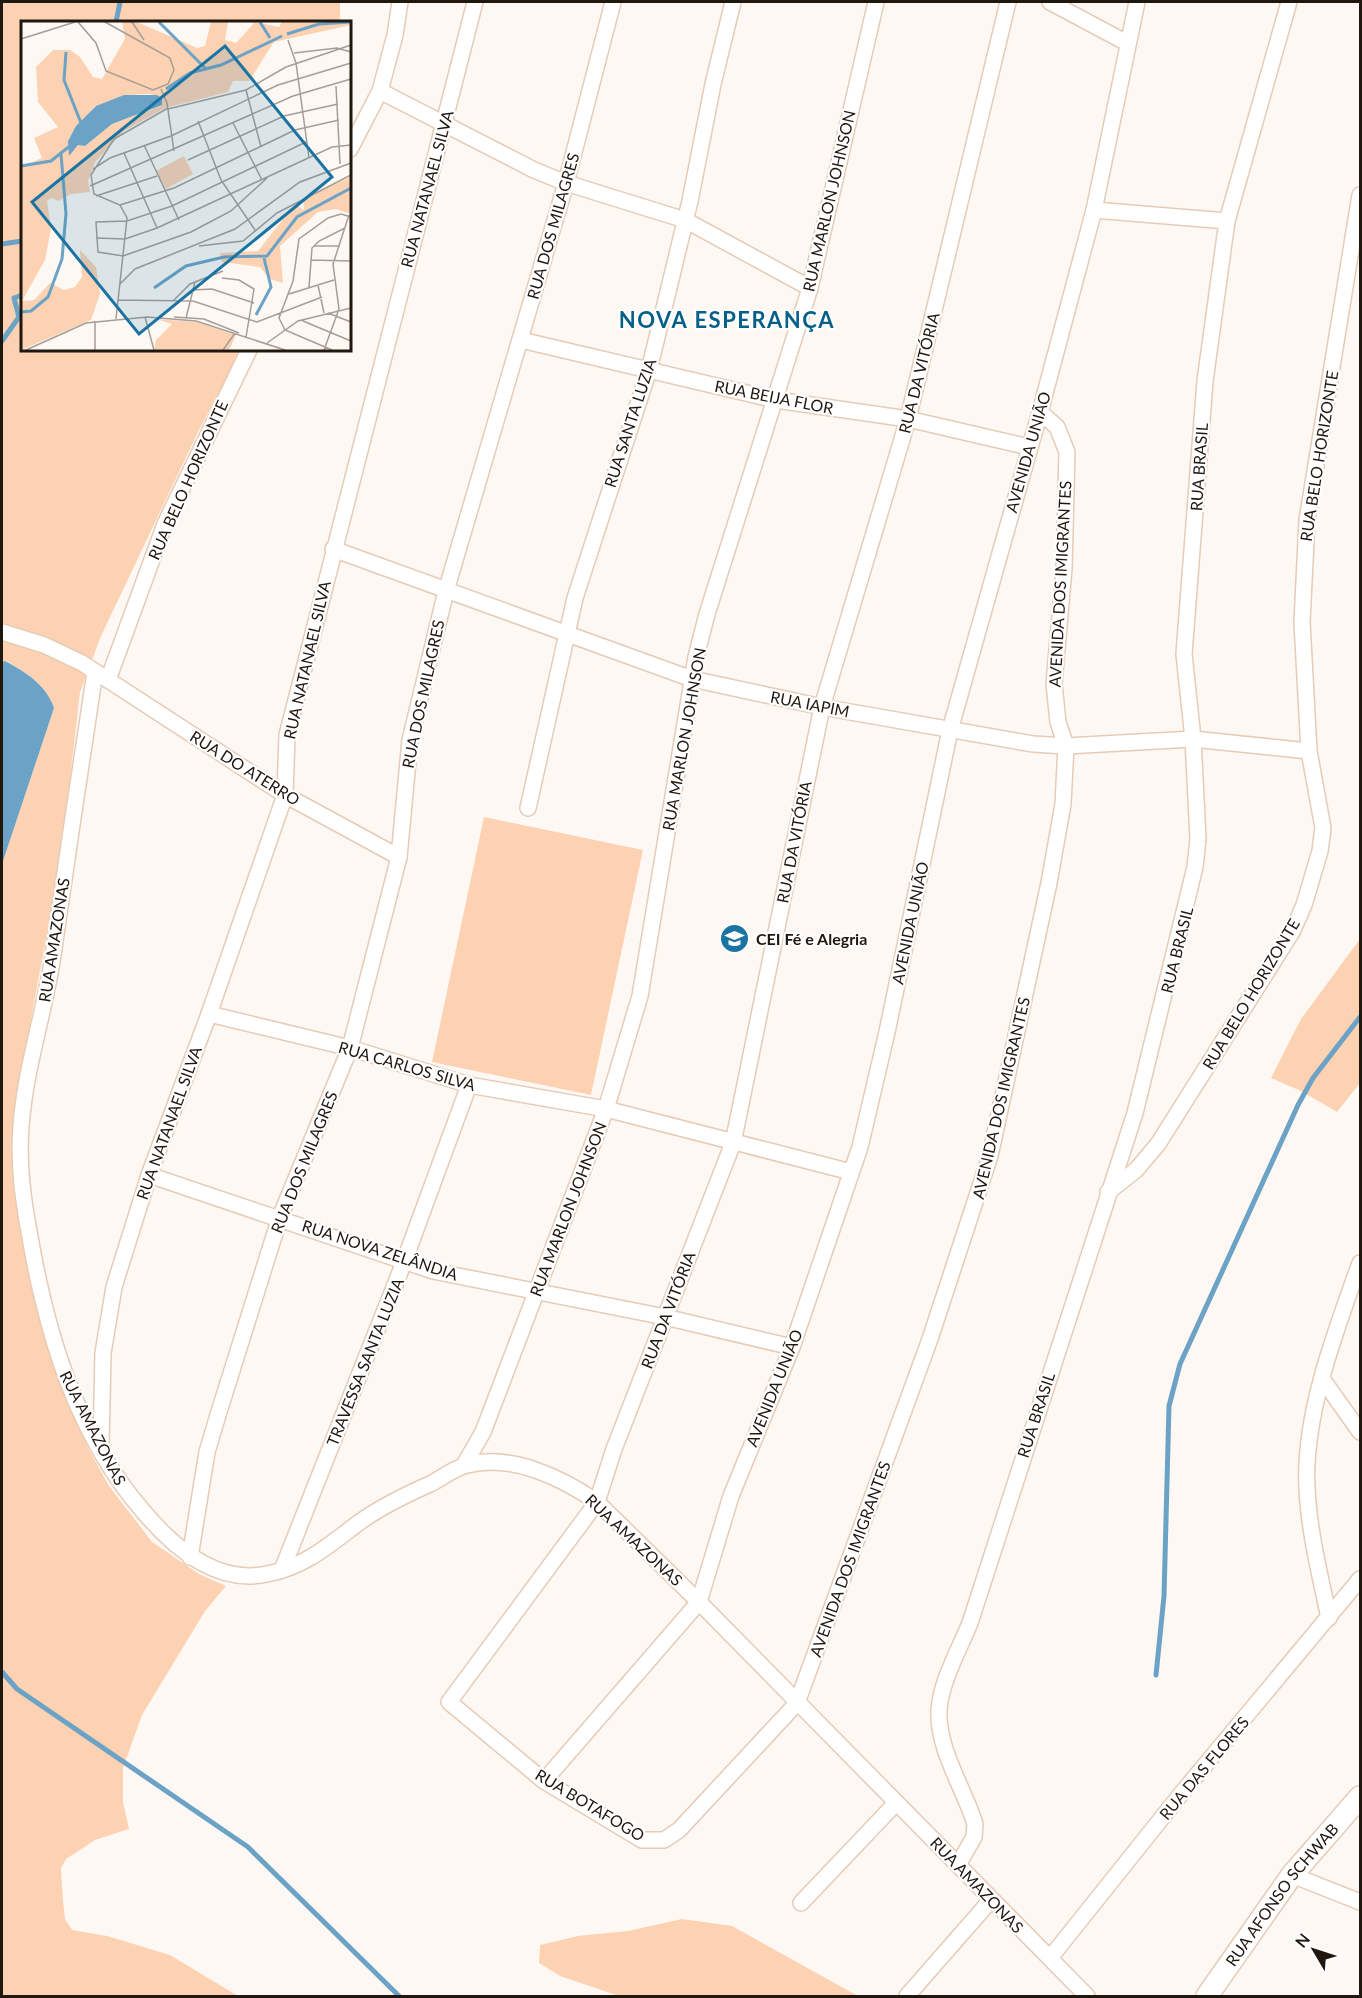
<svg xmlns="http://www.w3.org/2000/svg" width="1362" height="1998" viewBox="0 0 1362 1998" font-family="Lato,sans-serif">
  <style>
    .green { fill: #fcd2b2 }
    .water { fill: #6ba2c5 }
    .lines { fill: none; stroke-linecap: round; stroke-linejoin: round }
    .stream { stroke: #6ba2c5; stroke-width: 5 }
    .street-casing { stroke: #e6cbb6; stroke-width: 18 }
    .secondary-casing { stroke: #e6cbb6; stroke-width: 24 }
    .street { stroke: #fff; stroke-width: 15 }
    .secondary { stroke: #fff; stroke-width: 21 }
    .labels { text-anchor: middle; stroke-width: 4.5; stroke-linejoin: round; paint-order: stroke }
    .street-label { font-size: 16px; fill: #20170f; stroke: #fff }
    .poi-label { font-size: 16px; font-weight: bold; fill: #20170f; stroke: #fff; text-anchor: start }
    .district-label { font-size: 22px; font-weight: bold; letter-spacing: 1.5px; fill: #055f89; stroke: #fff }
    .inset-river { fill: none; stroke: #6ba2c5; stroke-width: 3 }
    .inset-road { fill: none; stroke: #a59e98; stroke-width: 1.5 }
    .view { fill: #1a73a2; fill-opacity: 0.15; stroke: #1a73a2; stroke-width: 3 }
    .inset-edge { fill: none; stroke: #20170f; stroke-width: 3 }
  </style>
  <rect width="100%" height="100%" fill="#fdf8f3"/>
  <g class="green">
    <path d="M 2,2 L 340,2 L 340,22 L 22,22 L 22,350 L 242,350 L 199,430 L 101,636 L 80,692 L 67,805 L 48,928 L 22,1067 L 17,1154 L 70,1401 L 89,1450 L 109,1486 L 152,1542 L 199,1574 L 226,1586 L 205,1611 L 142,1715 L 123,1768 L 123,1802 L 129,1829 L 95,1840 L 66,1859 L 61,1868 L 63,1901 L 65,1919 L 72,1930 L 107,1936 L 170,1955 L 238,1996 L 2,1996 L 2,864 L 54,708 C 46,685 26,672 6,661 L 2,662 Z"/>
    <polygon points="484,817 643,850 591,1095 432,1062"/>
    <polygon points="1360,939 1360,1083 1337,1112 1301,1091 1271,1078 1301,1019"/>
    <polygon points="682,1919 732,1926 858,1996 619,1996 560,1976 539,1963 540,1945 578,1936 628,1931"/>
  </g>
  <path class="water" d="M 5,661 C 26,672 46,685 54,708 L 2,864 L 2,662 Z"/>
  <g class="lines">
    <g class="stream">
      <polyline points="116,22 120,2"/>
      <polyline points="2,244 22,241"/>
      <polyline points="2,341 19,317 14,298 22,295"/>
      <polyline points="2,1672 17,1689 248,1847 399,1996"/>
      <polyline points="1156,1675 1164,1596 1169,1406 1180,1364 1298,1105 1313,1078 1360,1017"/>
    </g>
    <defs>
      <g id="street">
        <polyline points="1008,2 908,419 822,707 733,1143 614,1449 597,1502 449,1702 544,1781 642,1840 664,1840 679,1830 797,1703 930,1339 990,1156 1049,883 1063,804 1066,746 1058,722 1054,684 1064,568 1067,452 1057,427 1040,412"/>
        <polyline points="1050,2 1127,43"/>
        <polyline points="380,91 534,170 566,183 685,220 810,288"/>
        <polyline points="350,149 380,91 395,35 400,2"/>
        <polyline points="1094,210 1227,221"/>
        <polyline points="521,340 776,400 908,419 1029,447"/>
        <polyline points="333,549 692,679 822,707 1033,744 1066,746 1193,739 1309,751"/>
        <polyline points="2,632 44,645 82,663 285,795 399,857"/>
        <path d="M 95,672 C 80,769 66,865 52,962 C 43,1017 25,1071 21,1126 C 18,1164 23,1200 30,1237 C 47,1335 77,1435 143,1511 C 173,1547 216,1585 267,1574 C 304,1567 328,1546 357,1524 C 380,1507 405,1495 430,1484 C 442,1478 454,1468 467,1465 C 511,1453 562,1478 597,1502 L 699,1602 L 1087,1996"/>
        <polyline points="108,680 165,524 249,350"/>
        <polyline points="528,808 575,598 649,370 690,201 713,84 733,2"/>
        <polyline points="209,1014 350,1048 469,1085 606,1109 851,1172"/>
        <polyline points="149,1175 433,1271 665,1317 792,1347"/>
        <polyline points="1108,1192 1136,1170 1158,1144 1292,932 1304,905 1320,851 1323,828 1309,751 1302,622 1307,520 1360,195"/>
        <polyline points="1323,1380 1360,1432"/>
        <polyline points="101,1447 103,1353 114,1287 149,1175 209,1014 285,795 287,735 475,2"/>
        <polyline points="464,1465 483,1432 606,1109 640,996 696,657 707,614 810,288 876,2"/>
        <polyline points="190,1557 207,1452 218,1415 280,1217 350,1048 399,857 410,740 446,591 566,183 613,2"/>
        <polyline points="282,1570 404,1262 469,1085"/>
        <path d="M 1329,1618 C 1320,1575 1309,1532 1307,1488 C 1303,1415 1336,1330 1360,1263"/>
        <polyline points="544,1781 699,1602 731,1496 792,1347 860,1147 887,1032 950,730 1040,412 1094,210 1137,2"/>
        <path d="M 958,1865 L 974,1837 L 975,1824 C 964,1788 937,1749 939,1710 C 941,1681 959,1650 970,1623 L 1135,1113 L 1195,867 L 1198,839 L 1193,739 L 1184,654 L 1205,381 L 1227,221 L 1289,2"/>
        <polyline points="1292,1875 1360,1902"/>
        <polyline points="801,1903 896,1803"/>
        <polyline points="1050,1958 1181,1794 1360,1579"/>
        <polyline points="907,1996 991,1900"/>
      </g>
      <g id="secondary">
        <path id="s1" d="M 1207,1996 L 1292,1875 L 1360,1797"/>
      </g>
    </defs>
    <use href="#street" class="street-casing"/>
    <use href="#secondary" class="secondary-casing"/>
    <use href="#street" class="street"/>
    <use href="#secondary" class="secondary"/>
  </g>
  <defs>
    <symbol id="school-disc" viewBox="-11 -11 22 22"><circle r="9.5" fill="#1a73a2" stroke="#fff"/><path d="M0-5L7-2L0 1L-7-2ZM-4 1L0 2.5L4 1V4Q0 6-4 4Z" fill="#fff"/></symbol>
  </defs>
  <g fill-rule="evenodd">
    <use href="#school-disc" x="718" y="922" width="33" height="33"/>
  </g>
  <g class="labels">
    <g class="street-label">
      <text transform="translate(427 189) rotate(-75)" y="6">RUA NATANAEL SILVA</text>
      <text transform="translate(829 201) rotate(-77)" y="6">RUA MARLON JOHNSON</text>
      <text transform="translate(553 226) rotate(-74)" y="6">RUA DOS MILAGRES</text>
      <text transform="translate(919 373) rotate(-76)" y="6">RUA DA VITÓRIA</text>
      <text transform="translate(774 397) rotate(11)" y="6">RUA BEIJA FLOR</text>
      <text transform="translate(630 423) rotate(-72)" y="6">RUA SANTA LUZIA</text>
      <text transform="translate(1028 452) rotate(-74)" y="6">AVENIDA UNIÃO</text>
      <text transform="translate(1319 456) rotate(-81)" y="6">RUA BELO HORIZONTE</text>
      <text transform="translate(1199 467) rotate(-86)" y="6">RUA BRASIL</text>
      <text transform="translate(188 480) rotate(-66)" y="6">RUA BELO HORIZONTE</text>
      <text transform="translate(1060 584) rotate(-87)" y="6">AVENIDA DOS IMIGRANTES</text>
      <text transform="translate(307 660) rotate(-77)" y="6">RUA NATANAEL SILVA</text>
      <text transform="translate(423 694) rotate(-78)" y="6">RUA DOS MILAGRES</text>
      <text transform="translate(810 704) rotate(11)" y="6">RUA IAPIM</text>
      <text transform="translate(684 739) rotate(-80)" y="6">RUA MARLON JOHNSON</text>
      <text transform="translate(245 768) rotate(32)" y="6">RUA DO ATERRO</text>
      <text transform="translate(794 842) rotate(-79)" y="6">RUA DA VITÓRIA</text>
      <text transform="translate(910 923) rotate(-78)" y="6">AVENIDA UNIÃO</text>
      <text transform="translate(54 940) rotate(-81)" y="6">RUA AMAZONAS</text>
      <text transform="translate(1177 950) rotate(-76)" y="6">RUA BRASIL</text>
      <text transform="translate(1251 994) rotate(-59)" y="6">RUA BELO HORIZONTE</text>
      <text transform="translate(407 1066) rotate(16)" y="6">RUA CARLOS SILVA</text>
      <text transform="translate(1001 1098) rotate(-77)" y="6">AVENIDA DOS IMIGRANTES</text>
      <text transform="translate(169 1123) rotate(-70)" y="6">RUA NATANAEL SILVA</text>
      <text transform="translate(304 1162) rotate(-68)" y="6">RUA DOS MILAGRES</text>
      <text transform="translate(568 1209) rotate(-69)" y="6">RUA MARLON JOHNSON</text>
      <text transform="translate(380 1250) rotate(18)" y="6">RUA NOVA ZELÂNDIA</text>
      <text transform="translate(668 1310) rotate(-69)" y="6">RUA DA VITÓRIA</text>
      <text transform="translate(365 1362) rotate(-68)" y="6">TRAVESSA SANTA LUZIA</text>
      <text transform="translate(774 1388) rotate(-68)" y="6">AVENIDA UNIÃO</text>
      <text transform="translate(1036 1415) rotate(-72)" y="6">RUA BRASIL</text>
      <text transform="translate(93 1428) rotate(63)" y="6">RUA AMAZONAS</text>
      <text transform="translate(634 1540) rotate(43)" y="6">RUA AMAZONAS</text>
      <text transform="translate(850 1559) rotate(-70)" y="6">AVENIDA DOS IMIGRANTES</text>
      <text transform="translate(1204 1768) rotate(-50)" y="6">RUA DAS FLORES</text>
      <text transform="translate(590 1805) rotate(31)" y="6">RUA BOTAFOGO</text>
      <text transform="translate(977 1885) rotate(46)" y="6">RUA AMAZONAS</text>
      <text dy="6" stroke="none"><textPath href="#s1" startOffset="126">RUA AFONSO SCHWAB</textPath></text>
    </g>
    <g class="poi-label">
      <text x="756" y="945">CEI Fé e Alegria</text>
    </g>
    <g class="district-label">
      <text x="727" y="328">NOVA ESPERANÇA</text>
    </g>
  </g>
  <g transform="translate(21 21)">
    <rect width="330" height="330" fill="#fdf8f3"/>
    <path d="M 101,1 L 116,1 L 176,27 L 184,25 L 190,1 L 207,1 L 204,19 L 215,22 L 234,1 L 258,6 L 261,1 L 330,1 L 330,4 L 253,21 L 228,60 L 212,60 L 207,71 L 144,87 L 103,110 L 74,141 L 67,160 L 69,171 L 50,173 L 38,180 L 30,177 L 26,180 L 30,207 L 24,239 L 1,280 L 13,279 L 29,262 L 43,269 L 54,266 L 61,256 L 59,229 L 75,246 L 79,273 L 70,299 L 0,329 L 0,146 L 21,137 L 13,117 L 37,106 L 17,81 L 15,46 L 32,29 L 49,29 L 59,36 L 72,56 L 81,58 L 104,18 ZM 128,73 L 138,75 L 140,85 L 91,103 L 64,125 L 57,124 L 48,135 L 48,117 L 73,86 L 104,74 ZM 163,135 L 172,153 L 145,168 L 135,150 ZM 330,156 L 330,193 L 315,188 L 297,191 L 259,225 L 262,262 L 249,258 L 239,246 L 201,241 L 199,232 L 237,230 L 262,198 L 277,185 L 283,189 L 283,177 ZM 135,298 L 175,301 L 215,314 L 208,329 L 133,329 L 135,319 L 151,303 Z" fill="#fcd2b2" fill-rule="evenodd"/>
    <path d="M 103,74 L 136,74 L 141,77 L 141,84 L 91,103 L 64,125 L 57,124 L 48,135 L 47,120 L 55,105 L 75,85 Z" fill="#6ba2c5"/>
    <path class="inset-river" d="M 138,1 L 184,47M 239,1 L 249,17M 266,13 L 298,3 L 330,1M 45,31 L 43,59 L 60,102M 145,68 L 169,52 L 200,44 L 261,15M 0,145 L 30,140 L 50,124M 133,267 L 165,245 L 203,236 L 246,235 L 276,196 L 330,167M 0,291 L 10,290 L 27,276 L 41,238 L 45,193 L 40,133M 235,294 L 250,266 L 243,237"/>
    <path class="inset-road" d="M 57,1 L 75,22 L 85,50 L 132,69 L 147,63 L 153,49 L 149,37 L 84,1M 111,1 L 123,19M 0,18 L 54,1M 267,19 L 275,42 L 288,137M 273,32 L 316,27 L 330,31M 315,65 L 319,143M 140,68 L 146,82 L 153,130M 225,69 L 240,126M 147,88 L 225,69 L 265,46 L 330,24M 177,100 L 200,159 L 234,209M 212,102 L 241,159M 123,124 L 158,199M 103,132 L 136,207M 167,139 L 263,95 L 317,83M 72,148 L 89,137 L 150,115 L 257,64 L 330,42M 246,157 L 210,190 L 170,211 L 102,235 L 77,231 L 75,201 L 106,200 L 151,185 L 285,121M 69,165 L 272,75 L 330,58M 75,175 L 136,155M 99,184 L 153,167 L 274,109 L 318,99M 75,217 L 104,218 L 136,207 L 311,126 L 330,124M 178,225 L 222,220 L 256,192 L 330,154M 293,225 L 319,225M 290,239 L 330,240M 201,257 L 218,259 L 233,268 L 225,316M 99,263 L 114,248 L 214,208 L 279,161 L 330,142M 297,264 L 303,292M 288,266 L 291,227 L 298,220 L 324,207M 172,269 L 191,268 L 233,282M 268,273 L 313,259M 97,279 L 172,280 L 236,301 L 301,276M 152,280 L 169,263 L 202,250M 307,292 L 330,301M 124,296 L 133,329M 153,296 L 183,298 L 218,312M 165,297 L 174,261M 95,298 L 106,197 L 99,184 L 73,173 L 70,154 L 93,118 L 147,87M 74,300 L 74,329M 282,300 L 330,320M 246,322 L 277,300 L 330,287M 5,329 L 65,302 L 126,296 L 175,300 L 264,329M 202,329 L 214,312M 303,329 L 318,288 L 312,243 L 328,194M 311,329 L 264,309 L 258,297 L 272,260 L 278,218 L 307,197 L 320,193 L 330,196"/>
    <path class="view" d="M 204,25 L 311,156 L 118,313 L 11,181 Z"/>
    <rect width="330" height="330" class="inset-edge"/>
  </g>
  <rect width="1362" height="1998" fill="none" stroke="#20170f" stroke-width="6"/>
  <g transform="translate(1314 1950) rotate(309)" stroke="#ffffff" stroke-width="4.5" paint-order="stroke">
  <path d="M0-4.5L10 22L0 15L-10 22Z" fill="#20170f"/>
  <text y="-9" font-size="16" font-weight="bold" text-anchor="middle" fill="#20170f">N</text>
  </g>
</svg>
